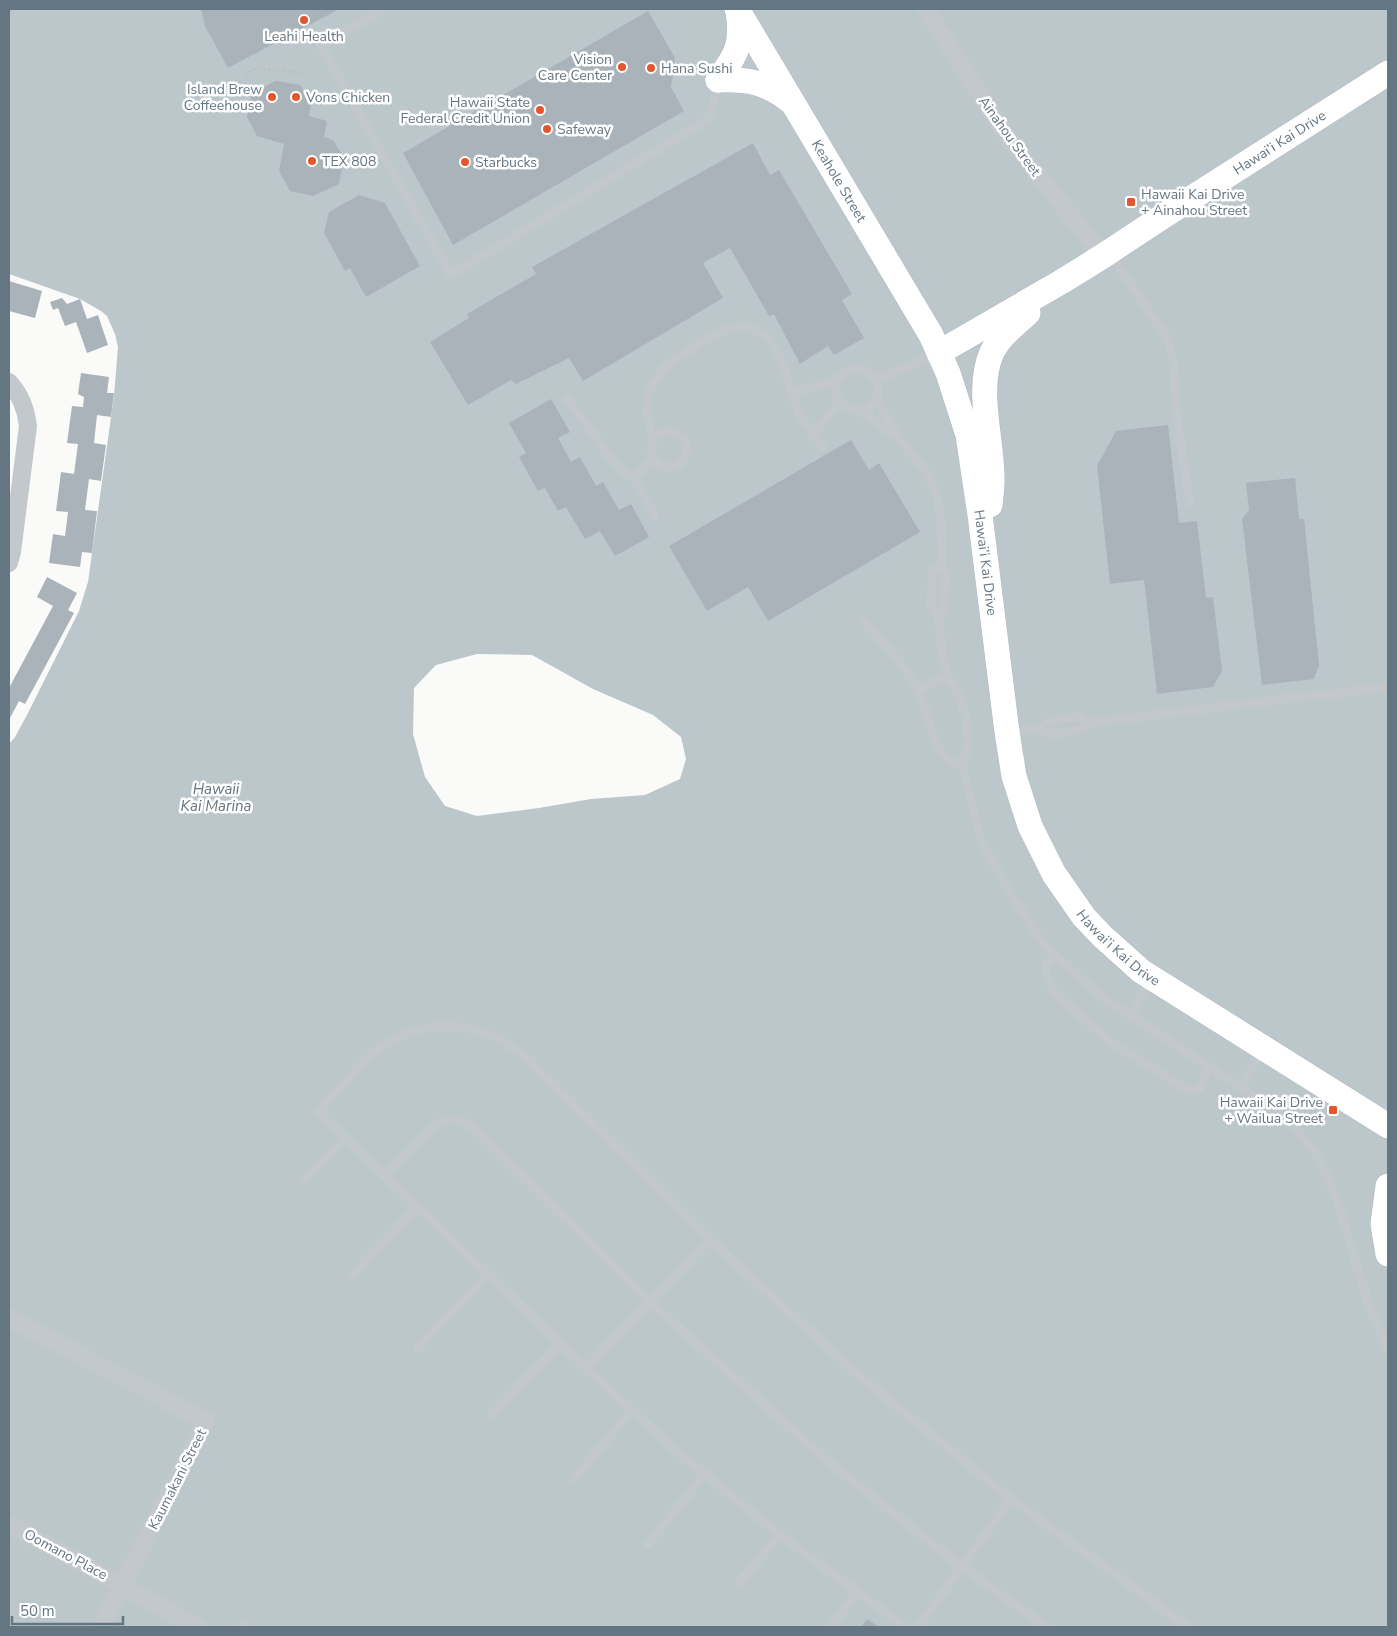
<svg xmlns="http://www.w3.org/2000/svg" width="1397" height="1636" viewBox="0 0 1397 1636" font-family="'Nunito Sans',sans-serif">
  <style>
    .water { fill: #bbc7cb; fill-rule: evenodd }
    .building { fill: #aab3b9 }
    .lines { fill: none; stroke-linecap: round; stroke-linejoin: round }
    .secondary-casing { stroke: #b3babf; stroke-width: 26 }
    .path { stroke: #bbbfc2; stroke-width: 2.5; stroke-dasharray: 2.5 2.5; stroke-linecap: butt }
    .service { stroke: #c3c8cc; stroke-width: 9 }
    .minor { stroke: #c3c8cc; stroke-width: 18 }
    .secondary { stroke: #fff; stroke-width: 25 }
    .poi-dot { fill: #e4572e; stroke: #fff; stroke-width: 2 }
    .labels { text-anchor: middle; stroke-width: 5; stroke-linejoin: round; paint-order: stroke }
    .poi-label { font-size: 14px; fill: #657683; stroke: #fff; text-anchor: start }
    .street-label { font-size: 14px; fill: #657683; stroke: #fff }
    .water-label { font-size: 15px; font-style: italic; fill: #60757c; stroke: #fff }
  </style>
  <rect width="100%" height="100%" fill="#fafaf8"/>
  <path class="water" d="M 9,9 L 1388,9 L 1388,1627 L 9,1627 L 9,744 L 15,737 L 28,713 L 79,611 L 88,582 L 114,396 L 118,347 L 115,334 L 107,316 L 101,311 L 80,299 L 9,274 ZM 477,654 L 532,655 L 593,689 L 653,715 L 681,737 L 686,759 L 680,779 L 645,795 L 591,799 L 539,808 L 477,816 L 445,806 L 425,777 L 413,734 L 414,688 L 436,665 Z"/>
  <g class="building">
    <polygon points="201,9 339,9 228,68 205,26"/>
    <polygon points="648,11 675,58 671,87 684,111 453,245 403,153"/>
    <polygon points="276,81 300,85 311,104 309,116 327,121 324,137 333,140 344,158 339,184 313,196 290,191 279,171 284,144 257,136 247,117 252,92"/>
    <polygon points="753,143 770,175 779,170 852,294 842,300 864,338 834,355 828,346 800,364 774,314 769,316 730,248 703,263 723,298 583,381 569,358 516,384 511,380 468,405 430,342 469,318 467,314 536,274 532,267"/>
    <polygon points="359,195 385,203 420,266 366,297 350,268 345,271 324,233 329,212"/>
    <polygon points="9,281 42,291 35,318 9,311"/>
    <polygon points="62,298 67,304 80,299 87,319 98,315 108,345 87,353 76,322 65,326 58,308 53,310 50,302"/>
    <polygon points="81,373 109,377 107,393 114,393 111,417 97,415 94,443 106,445 101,481 89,479 85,510 97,511 92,553 82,552 80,567 49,563 53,534 65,536 68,512 56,511 61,472 74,474 78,444 67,443 72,406 83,407 84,397 78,394"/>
    <polygon points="551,399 570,432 558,438 571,462 580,457 596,486 603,482 619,510 631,504 649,537 615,556 600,531 585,539 566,507 558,511 545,488 538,491 519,457 526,453 509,423"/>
    <polygon points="1168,425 1179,523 1197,521 1206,598 1213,597 1222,671 1213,687 1157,694 1144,580 1110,584 1097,466 1116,431"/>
    <polygon points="851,440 869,470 879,463 920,532 768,621 748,587 707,611 669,546"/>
    <polygon points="1295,478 1299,519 1304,519 1319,665 1314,679 1262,685 1242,519 1249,510 1246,483"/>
    <polygon points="47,577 77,593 68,610 74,613 25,704 19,701 9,720 9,688 53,606 37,597"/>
    <polygon points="867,1619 879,1627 861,1627"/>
  </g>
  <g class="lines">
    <defs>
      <g id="secondary">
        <path id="s1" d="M 737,9 L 931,335 L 948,373 L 968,435 L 980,515 L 1007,732 L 1014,776 L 1030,826 L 1054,874 L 1084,917 L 1102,936 L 1141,971 L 1388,1126"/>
        <path d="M 718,80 C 748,79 766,82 790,101"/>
        <path d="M 718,80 C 737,54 743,44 738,11"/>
        <path id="s2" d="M 940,352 L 1061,282 L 1103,256 L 1162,217 L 1388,73"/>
        <path d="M 990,505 C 991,497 992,489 992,482 C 993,442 975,389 992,352 C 1000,336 1015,325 1028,313"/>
        <polyline points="1388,1186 1383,1224 1388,1254"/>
      </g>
    </defs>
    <use href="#secondary" class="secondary-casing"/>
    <polyline class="path" points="245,75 257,68 303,73"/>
    <g class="service">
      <polyline points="384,9 321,46 451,275 710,118 718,81"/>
      <polyline points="1109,253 1168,339 1174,365 1177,420 1190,503"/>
      <circle cx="857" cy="390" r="21"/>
      <polyline points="876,380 937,354"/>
      <polyline points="791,392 825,385 838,378"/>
      <path d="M 566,399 C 575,410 585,421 593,433 C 606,451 613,468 634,478"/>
      <polyline points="876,399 899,438 928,474 937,496 941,525 942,554 940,566 932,572 931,607 938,616 944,665 949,679 958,694 967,719 968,748 962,763 981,840 1012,896 1043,943 1080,978 1106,1000 1256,1097 1290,1122 1318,1156 1337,1200 1369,1306 1388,1350"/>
      <polyline points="860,411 897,437"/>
      <circle cx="669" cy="449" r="18"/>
      <polyline points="813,434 840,403"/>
      <polyline points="653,442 647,412 649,389 666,366 700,343 730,328 751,327 769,338 781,361 799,413 813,434 823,447"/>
      <polyline points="654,458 634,478 655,516"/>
      <polyline points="938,616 944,610 945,572 940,566"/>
      <path d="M 864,621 C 882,643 910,669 920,695 C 929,715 933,752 953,763 L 962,763"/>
      <polyline points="918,691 947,675"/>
      <polyline points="1042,729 1049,721 1080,717 1088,723"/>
      <polyline points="1009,732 1042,729 1051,734 1082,729 1088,723 1293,698 1383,688"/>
      <polyline points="1056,956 1047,963 1046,969 1046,975 1055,994 1111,1042 1186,1089 1193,1090 1199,1089 1210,1067"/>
      <polyline points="1130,1016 1152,978"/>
      <polyline points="1241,1088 1263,1048"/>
      <path d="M 384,1175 L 438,1123 C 452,1118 461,1119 473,1127 L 650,1302 L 830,1463 L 962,1567 L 1047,1627"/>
      <polyline points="305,1179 346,1138"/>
      <polyline points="352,1275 418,1207"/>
      <polyline points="418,1348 488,1274"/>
      <polyline points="586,1368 710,1240"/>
      <polyline points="492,1414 561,1344"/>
      <polyline points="574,1479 632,1410"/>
      <polyline points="648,1544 705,1474"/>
      <polyline points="739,1583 780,1535"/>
      <polyline points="242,1627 243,1624"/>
      <polyline points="831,1627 857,1592"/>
      <path d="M 905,1627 L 780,1535 L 681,1455 L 586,1368 L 318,1112 C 329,1099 341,1087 352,1075 C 359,1067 365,1059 373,1053 C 421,1015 482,1019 527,1058 L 710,1240 L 857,1374 L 1011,1499 L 1188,1627"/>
      <polyline points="918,1627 1011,1499"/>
    </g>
    <g class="minor">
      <polyline points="926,9 1004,132 1103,256"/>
      <path d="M 9,382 C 21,395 26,409 28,426 L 12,552 L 9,563"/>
      <polyline points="9,1318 206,1421 101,1627"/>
      <polyline points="9,1524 198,1627"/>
    </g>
    <use href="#secondary" class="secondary"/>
  </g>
  <g class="poi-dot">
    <circle cx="304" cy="20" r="5"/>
    <circle cx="622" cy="67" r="5"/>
    <circle cx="651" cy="68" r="5"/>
    <circle cx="272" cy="97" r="5"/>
    <circle cx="296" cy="97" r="5"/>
    <circle cx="540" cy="110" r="5"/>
    <circle cx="547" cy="129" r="5"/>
    <circle cx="312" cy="161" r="5"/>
    <circle cx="465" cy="162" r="5"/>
    <rect x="1126" y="197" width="10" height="10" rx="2.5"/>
    <rect x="1328" y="1105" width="10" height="10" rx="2.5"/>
  </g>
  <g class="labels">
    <g class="poi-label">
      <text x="304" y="41" text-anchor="middle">Leahi Health</text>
      <text x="612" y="64" text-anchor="end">Vision<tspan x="612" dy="16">Care Center</tspan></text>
      <text x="661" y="73">Hana Sushi</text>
      <text x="262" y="94" text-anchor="end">Island Brew<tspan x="262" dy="16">Coffeehouse</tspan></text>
      <text x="306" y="102">Vons Chicken</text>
      <text x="530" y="107" text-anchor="end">Hawaii State<tspan x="530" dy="16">Federal Credit Union</tspan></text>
      <text x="557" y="134">Safeway</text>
      <text x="322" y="166">TEX 808</text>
      <text x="475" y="167">Starbucks</text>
      <text x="1141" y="199">Hawaii Kai Drive<tspan x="1141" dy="16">+ Ainahou Street</tspan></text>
      <text x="1323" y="1107" text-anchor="end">Hawaii Kai Drive<tspan x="1323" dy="16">+ Wailua Street</tspan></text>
    </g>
    <g class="street-label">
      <text transform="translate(1010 136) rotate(54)" y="5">Ainahou Street</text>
      <text dy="5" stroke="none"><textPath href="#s2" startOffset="399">Hawai’i Kai Drive</textPath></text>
      <text dy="5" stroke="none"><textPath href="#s1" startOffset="200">Keahole Street</textPath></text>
      <text dy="5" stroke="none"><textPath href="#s1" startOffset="615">Hawai’i Kai Drive</textPath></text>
      <text dy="5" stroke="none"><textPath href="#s1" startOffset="1035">Hawai’i Kai Drive</textPath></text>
      <text transform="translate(177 1479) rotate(-63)" y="5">Kaumakani Street</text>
      <text transform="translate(66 1554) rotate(28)" y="5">Oomano Place</text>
    </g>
    <g class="water-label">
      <text x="216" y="794">Hawaii<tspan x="216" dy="17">Kai Marina</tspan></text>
    </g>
  </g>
  <rect width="1397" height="1636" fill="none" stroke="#657683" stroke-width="20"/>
  <path d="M12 1616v8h111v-8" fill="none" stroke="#657683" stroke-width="2.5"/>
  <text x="20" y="1616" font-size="15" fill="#657683" stroke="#ffffff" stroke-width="4" paint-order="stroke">50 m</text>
</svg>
